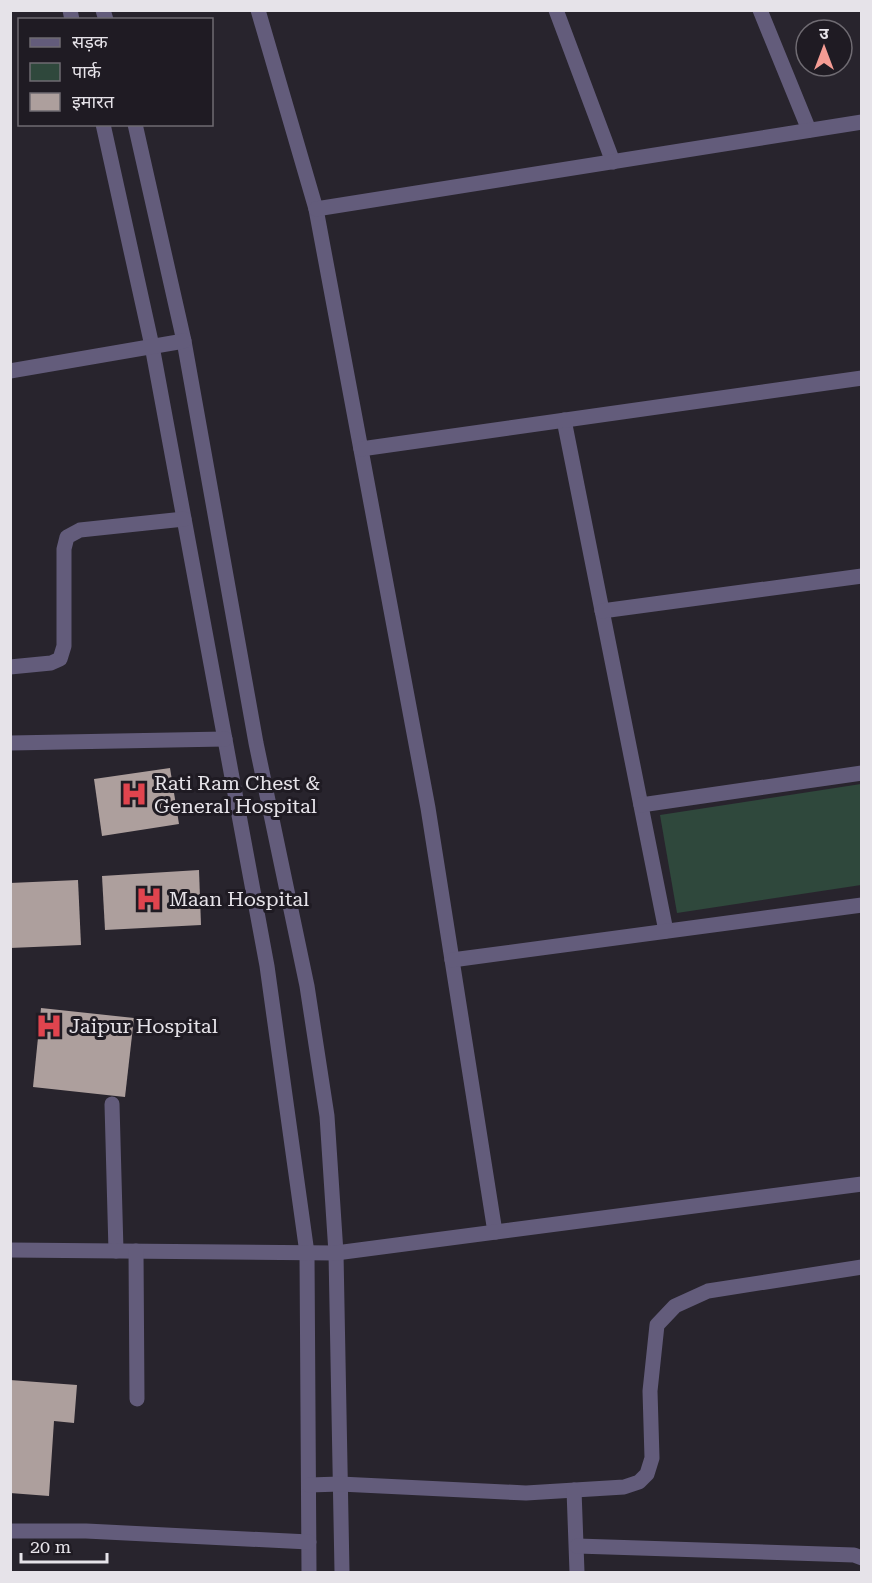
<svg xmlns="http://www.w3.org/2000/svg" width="872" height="1583" viewBox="0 0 872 1583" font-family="'Roboto Serif','Noto Sans Devanagari',serif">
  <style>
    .green { fill: #2f483c }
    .building { fill: #ad9f9d }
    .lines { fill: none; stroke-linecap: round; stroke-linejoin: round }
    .minor { stroke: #635c7b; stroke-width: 15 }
    .labels { text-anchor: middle; stroke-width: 6; stroke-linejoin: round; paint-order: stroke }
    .poi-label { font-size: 20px; fill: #e6e3e9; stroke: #1f1b23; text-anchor: start }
  </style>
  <rect width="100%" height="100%" fill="#28242d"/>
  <polygon class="green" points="861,784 861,885 677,913 660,815"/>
  <g class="building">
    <polygon points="170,768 179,824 102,836 94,779"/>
    <polygon points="199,870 201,925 105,930 102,876"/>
    <polygon points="78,880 81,945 10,948 10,883"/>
    <polygon points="41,1008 134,1018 125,1097 33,1087"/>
    <polygon points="10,1380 77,1385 74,1423 54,1421 49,1496 10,1493"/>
  </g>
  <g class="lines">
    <g class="minor">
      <polyline points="70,10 72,20"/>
      <polyline points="103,10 106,20"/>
      <polyline points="258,10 316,209 428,808 495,1232"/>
      <polyline points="556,10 613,162"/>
      <polyline points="760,10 809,130"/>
      <polyline points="103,124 152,346 267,966 307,1253 309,1572"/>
      <polyline points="135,124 184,341 256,743 307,986 327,1116 336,1253 342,1572"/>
      <polyline points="316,209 862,122"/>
      <polyline points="10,371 184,341"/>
      <polyline points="564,420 666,931"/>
      <polyline points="361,449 862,378"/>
      <polyline points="602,611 862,576"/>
      <polyline points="10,667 51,663 60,659 64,646 64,549 67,537 80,530 184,519"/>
      <polyline points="10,743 225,739"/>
      <polyline points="641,805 862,773"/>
      <polyline points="452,960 862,905"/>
      <polyline points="112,1104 116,1251"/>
      <polyline points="10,1250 336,1253 862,1184"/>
      <polyline points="136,1251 137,1399"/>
      <polyline points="309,1485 340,1484 526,1493 624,1487 639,1482 647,1474 652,1458 650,1391 657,1325 675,1306 708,1291 862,1267"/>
      <polyline points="574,1490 577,1572"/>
      <polyline points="10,1531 86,1531 309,1542"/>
      <polyline points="577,1546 854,1555 862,1558"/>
    </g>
  </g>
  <defs>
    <symbol id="hospital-bare" viewBox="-9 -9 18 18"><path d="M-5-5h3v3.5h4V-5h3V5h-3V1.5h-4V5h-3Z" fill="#e0444e" stroke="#1f1b23" stroke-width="2.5" paint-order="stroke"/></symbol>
  </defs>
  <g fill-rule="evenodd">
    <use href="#hospital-bare" x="115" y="775" width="38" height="38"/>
    <use href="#hospital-bare" x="130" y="880" width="38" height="38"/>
    <use href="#hospital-bare" x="30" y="1007" width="38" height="38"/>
  </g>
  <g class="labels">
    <g class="poi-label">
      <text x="154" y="790">Rati Ram Chest &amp;<tspan x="154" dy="23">General Hospital</tspan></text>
      <text x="169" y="906">Maan Hospital</text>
      <text x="69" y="1033">Jaipur Hospital</text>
    </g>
  </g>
  <rect width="872" height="1583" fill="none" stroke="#e6e3e9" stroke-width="24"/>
  <rect x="18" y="18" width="195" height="108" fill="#1f1b23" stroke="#6f6b72" stroke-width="1.5"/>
  <rect x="30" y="38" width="30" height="9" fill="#635c7b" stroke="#6f6b72" stroke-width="1.5"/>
  <text x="72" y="48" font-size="18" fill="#e6e3e9">सड़क</text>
  <rect x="30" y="63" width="30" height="18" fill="#2f483c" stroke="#6f6b72" stroke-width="1.5"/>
  <text x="72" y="78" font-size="18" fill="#e6e3e9">पार्क</text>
  <rect x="30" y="93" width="30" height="18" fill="#ad9f9d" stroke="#6f6b72" stroke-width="1.5"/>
  <text x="72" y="108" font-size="18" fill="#e6e3e9">इमारत</text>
  <g transform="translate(824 48)"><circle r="28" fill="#1f1b23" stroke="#6f6b72" stroke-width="1.5"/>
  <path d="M0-4.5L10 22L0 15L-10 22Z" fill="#f59c94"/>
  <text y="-9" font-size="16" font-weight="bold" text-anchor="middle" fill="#e6e3e9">उ</text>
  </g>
  <path d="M21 1553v9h86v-9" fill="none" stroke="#e6e3e9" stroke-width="3"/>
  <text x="30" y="1553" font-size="18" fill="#e6e3e9" stroke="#1f1b23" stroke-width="4.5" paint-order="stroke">20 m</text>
</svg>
